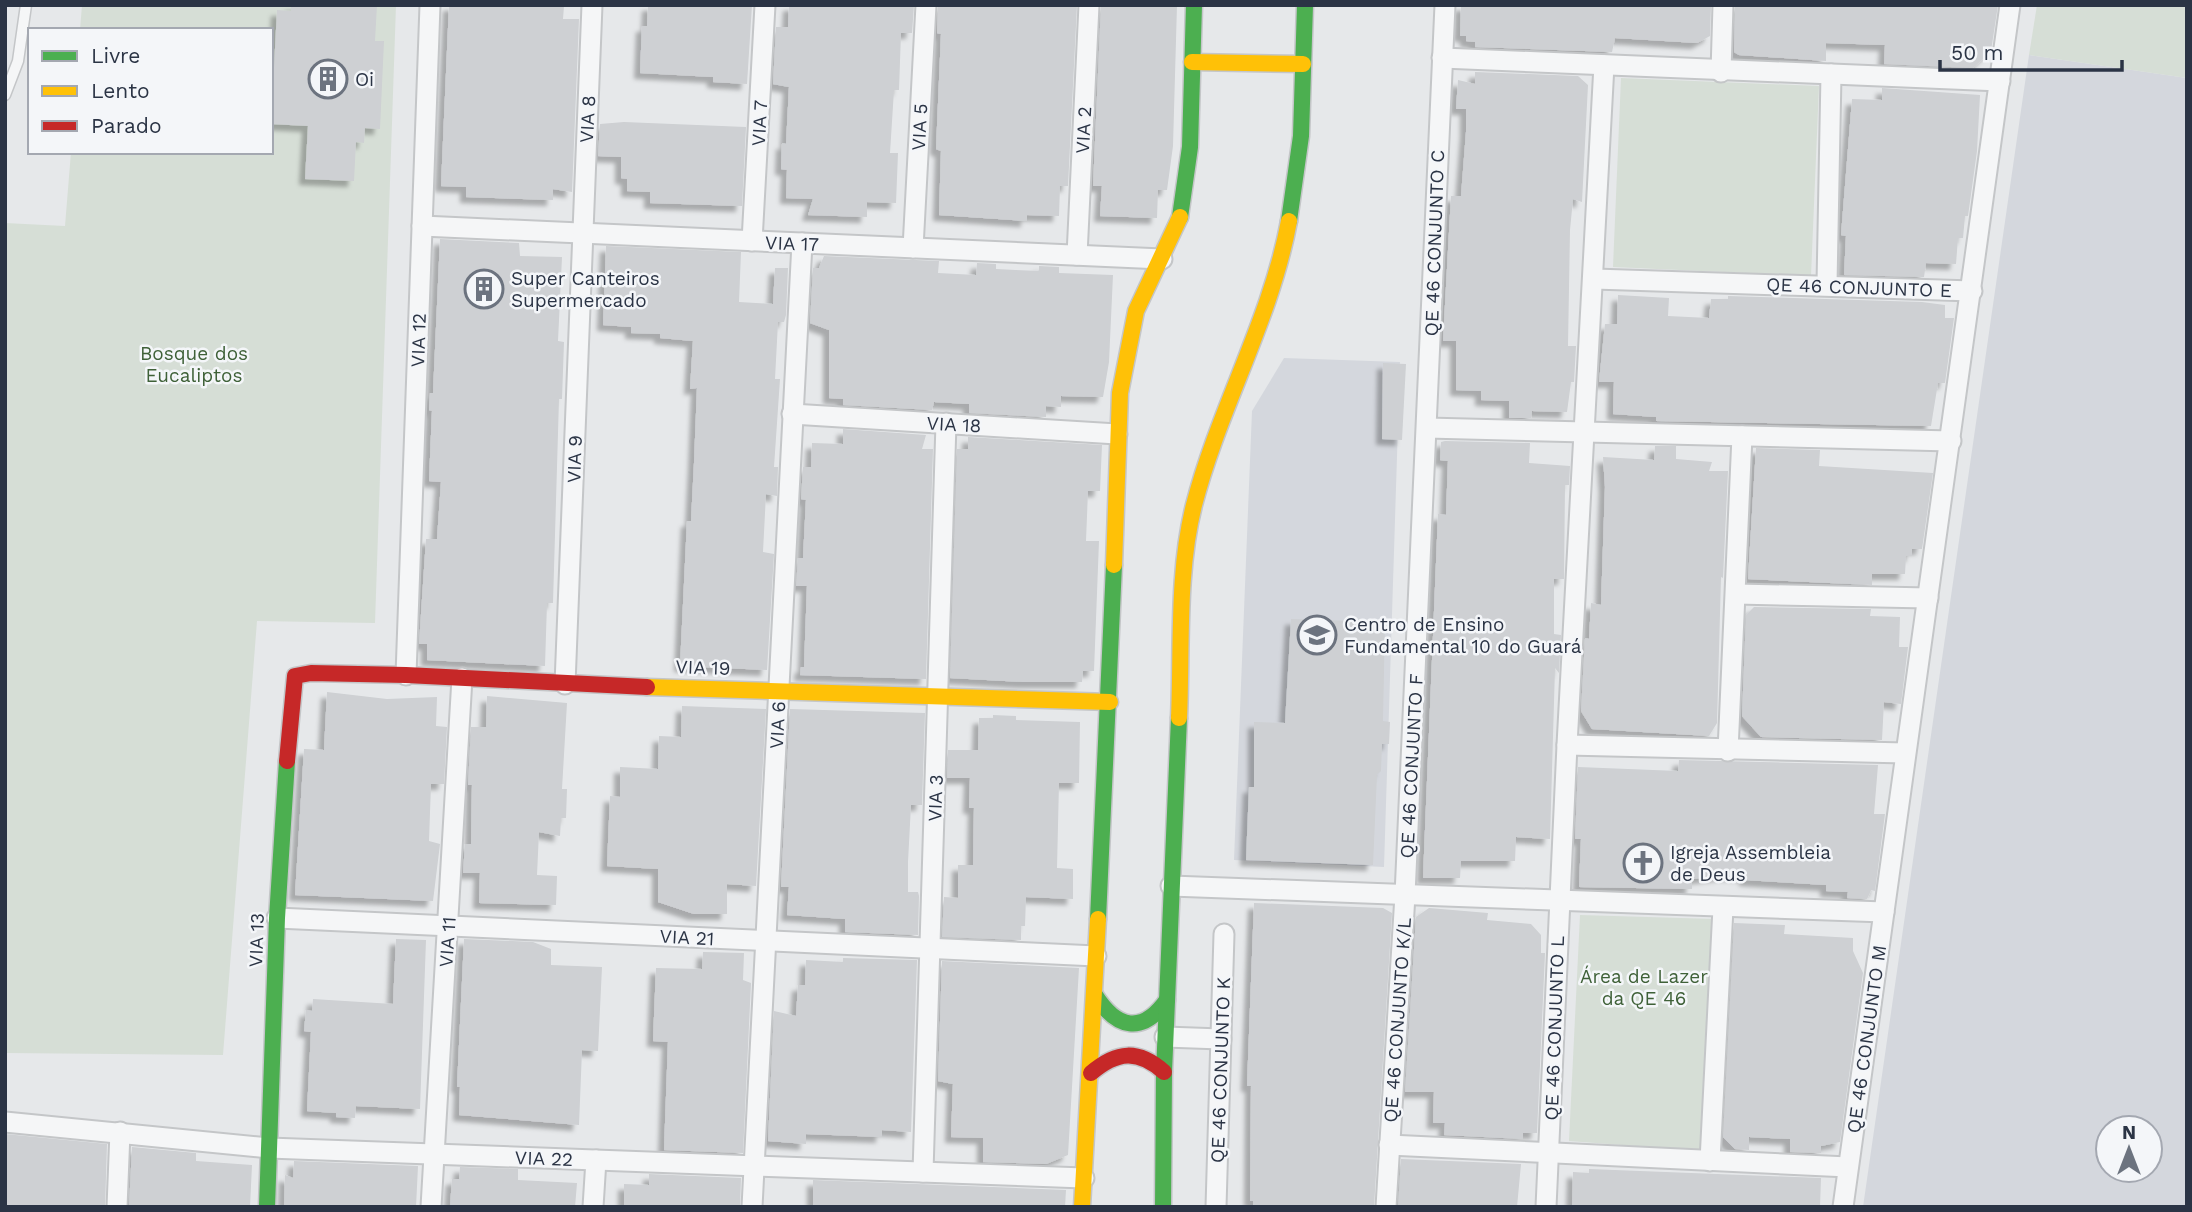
<svg xmlns="http://www.w3.org/2000/svg" width="2192" height="1212" viewBox="0 0 2192 1212" font-family="'Work Sans',sans-serif">
  <style>
    .built { fill: #d4d7dd; fill-rule: evenodd }
    .green { fill: #d6ded6 }
    .building { fill: #ced0d3; filter: url(#shadow) }
    .lines { fill: none; stroke-linecap: round; stroke-linejoin: round }
    .lane-casing { stroke: #c4c6c8; stroke-width: 13 }
    .street-casing { stroke: #c4c6c8; stroke-width: 23 }
    .fast-casing { stroke: #c4c6c8; stroke-width: 19 }
    .slow-casing { stroke: #c4c6c8; stroke-width: 19 }
    .jam-casing { stroke: #c4c6c8; stroke-width: 19 }
    .lane { stroke: #f5f6f7; stroke-width: 10 }
    .street { stroke: #f5f6f7; stroke-width: 19 }
    .fast { stroke: #4caf50; stroke-width: 16 }
    .slow { stroke: #ffc107; stroke-width: 16 }
    .jam { stroke: #c62828; stroke-width: 16 }
    .labels { text-anchor: middle; stroke-width: 5; stroke-linejoin: round; paint-order: stroke }
    .poi-label { font-size: 19px; fill: #2b3445; stroke: #f4f6f9; text-anchor: start }
    .street-label { font-size: 19px; fill: #2b3445; stroke: #f4f6f9 }
    .park-label { font-size: 19px; fill: #3f6138; stroke: #f4f6f9 }
  </style>
  <defs>
    <filter id="shadow"><feDropShadow dx="-6" dy="6" stdDeviation="2" flood-color="#0004"/></filter>
  </defs>
  <rect width="100%" height="100%" fill="#e6e8ea"/>
  <g class="built">
    <path d="M 2029,55 L 2187,78 L 2187,1207 L 1863,1207 ZM 2108,1128 L 2150,1128 L 2150,1170 L 2108,1170 Z"/>
    <polygon points="1284,358 1400,362 1384,867 1234,860 1252,411"/>
  </g>
  <g class="green">
    <polygon points="82,5 396,5 375,623 257,621 223,1055 5,1053 5,223 65,226 71,152 271,152 271,30 80,30"/>
    <polygon points="2037,5 2187,5 2187,78 2029,55"/>
    <polygon points="1621,78 1819,86 1811,276 1613,267"/>
    <polygon points="1580,915 1715,919 1702,1151 1569,1141"/>
  </g>
  <g class="building">
    <polygon points="291,5 377,5 375,41 384,41 380,129 365,128 364,143 356,142 354,181 305,179 308,126 271,124 277,10 291,11"/>
    <polygon points="449,5 560,5 564,6 563,19 579,19 572,192 553,189 553,200 466,197 466,187 441,186"/>
    <polygon points="648,5 752,5 747,84 713,82 713,77 640,73 642,26 647,26"/>
    <polygon points="789,5 914,5 912,33 901,33 899,90 894,90 890,153 898,153 896,203 867,202 867,217 808,215 813,199 786,198 787,170 781,169 782,143 786,144 789,87 773,84 776,27 788,27"/>
    <polygon points="938,5 1077,5 1068,186 1060,186 1059,216 1027,215 1027,221 939,215 941,151 936,149 941,34 937,33"/>
    <polygon points="1101,5 1177,5 1173,146 1167,190 1158,190 1157,218 1100,216 1102,186 1093,186"/>
    <polygon points="1461,5 1711,5 1710,36 1697,43 1615,38 1612,52 1475,47 1475,42 1466,41 1466,36 1460,36"/>
    <polygon points="1735,5 1998,5 1991,51 1973,68 1884,64 1885,45 1826,43 1826,61 1739,55 1734,52"/>
    <polygon points="1475,72 1578,76 1588,85 1582,202 1573,199 1570,230 1568,346 1576,346 1574,382 1571,382 1567,412 1532,411 1531,418 1509,418 1509,401 1481,400 1481,391 1456,390 1456,341 1443,341 1451,196 1461,196 1466,132 1466,109 1456,109 1458,80 1475,84"/>
    <polygon points="1882,88 1980,95 1977,151 1968,216 1965,216 1963,238 1958,238 1956,264 1926,263 1924,277 1844,275 1846,236 1841,235 1852,99 1882,100"/>
    <polygon points="624,122 746,127 742,206 650,203 650,192 627,191 627,179 621,178 621,157 598,156 600,124"/>
    <polygon points="440,239 519,243 520,256 562,257 558,341 564,342 562,399 559,399 553,603 547,603 545,666 427,660 427,644 419,644 426,539 437,539 441,482 429,481 432,411 429,410 430,393 433,393"/>
    <polygon points="606,246 741,252 739,302 773,304 775,268 788,268 786,315 784,322 778,322 775,379 780,379 774,467 778,467 777,496 766,494 763,552 774,554 767,670 680,666 687,521 691,521 694,463 697,388 690,389 693,341 660,338 660,334 631,333 631,327 603,325"/>
    <polygon points="824,256 939,261 938,273 976,275 977,263 996,264 996,269 1039,271 1039,266 1059,267 1059,273 1113,275 1109,362 1103,397 1061,396 1061,407 1046,406 1046,417 969,413 969,404 934,402 932,410 843,405 843,399 829,398 829,330 810,323 813,268 819,268"/>
    <polygon points="1618,295 1669,298 1668,316 1709,318 1711,299 1728,299 1728,296 1922,302 1945,305 1945,318 1954,318 1945,383 1938,383 1931,426 1656,421 1656,417 1613,414 1614,382 1599,382 1605,324 1617,324"/>
    <polygon points="1383,363 1406,364 1402,440 1382,439"/>
    <polygon points="843,429 926,435 922,449 933,449 926,679 800,675 801,667 804,667 807,586 796,586 798,558 803,558 806,500 801,499 803,467 811,467 812,443 843,444"/>
    <polygon points="968,437 1102,445 1100,491 1088,491 1086,541 1099,541 1094,671 1083,671 1082,682 1023,682 950,678 957,449 968,449"/>
    <polygon points="1445,441 1530,443 1529,463 1570,466 1569,485 1565,485 1564,579 1554,579 1554,634 1561,635 1559,673 1555,668 1550,839 1516,837 1515,861 1461,861 1460,878 1423,878 1438,514 1446,515 1448,461 1440,460 1441,442"/>
    <polygon points="1655,446 1676,446 1676,459 1712,462 1709,471 1728,471 1723,578 1721,577 1717,723 1709,736 1592,729 1581,711 1585,638 1589,639 1591,603 1601,605 1605,487 1603,457 1654,460"/>
    <polygon points="1756,448 1820,450 1819,466 1933,473 1922,549 1912,549 1912,556 1906,556 1905,574 1872,574 1872,585 1748,579"/>
    <polygon points="1754,607 1871,609 1870,616 1900,617 1899,647 1908,647 1901,704 1884,702 1882,740 1761,737 1742,716 1746,615"/>
    <polygon points="1291,619 1385,622 1383,721 1390,722 1389,744 1382,744 1381,771 1377,775 1373,865 1246,860 1249,787 1254,787 1254,722 1285,723"/>
    <polygon points="327,692 387,699 437,697 436,726 447,727 444,784 431,784 429,841 440,844 433,901 295,895 304,749 324,750"/>
    <polygon points="487,696 567,703 562,789 567,789 566,818 561,818 560,836 539,832 537,875 557,876 556,905 479,903 480,873 463,873 465,844 471,844 472,785 468,785 471,727 486,727"/>
    <polygon points="682,706 766,709 756,886 727,884 727,914 694,914 658,902 658,869 607,866 610,796 620,797 620,767 658,769 659,736 681,737"/>
    <polygon points="790,709 925,713 922,805 911,805 908,862 908,892 918,892 919,896 918,935 845,932 845,919 787,915 789,887 781,887"/>
    <polygon points="993,715 1016,716 1016,720 1080,722 1079,783 1059,783 1057,868 1073,869 1073,899 1026,897 1025,926 1021,926 1021,940 942,937 944,897 958,898 958,865 973,865 974,808 969,808 970,778 947,778 948,750 978,750 979,718 993,718"/>
    <polygon points="1679,760 1878,765 1874,814 1885,814 1875,891 1871,890 1867,899 1847,898 1848,892 1826,891 1826,885 1745,880 1745,876 1725,875 1692,879 1692,889 1579,887 1581,839 1575,839 1578,767 1678,771"/>
    <polygon points="1254,903 1383,908 1392,913 1374,1207 1253,1207 1253,1201 1250,1201 1251,1086 1247,1086"/>
    <polygon points="1429,908 1488,913 1487,920 1531,924 1541,935 1541,953 1545,953 1537,1133 1523,1133 1523,1139 1444,1135 1445,1123 1433,1123 1434,1092 1405,1092 1416,917"/>
    <polygon points="1734,923 1785,925 1784,934 1853,938 1853,951 1863,973 1840,1142 1821,1146 1821,1153 1790,1152 1790,1139 1749,1137 1749,1150 1735,1149 1723,1137"/>
    <polygon points="396,939 426,940 420,1109 356,1106 355,1118 336,1117 336,1113 307,1111 311,1032 304,1031 306,1010 312,1011 313,999 393,1004"/>
    <polygon points="464,939 533,942 551,949 551,965 602,967 598,1051 582,1050 579,1125 459,1115 460,1087 457,1087"/>
    <polygon points="703,952 744,953 743,980 751,983 743,1153 664,1150 668,1042 653,1041 656,968 702,969"/>
    <polygon points="843,958 917,960 911,1132 882,1130 882,1137 806,1134 806,1144 768,1141 774,1011 796,1016 798,985 805,985 806,960 843,962"/>
    <polygon points="942,961 1079,968 1068,1155 1046,1164 983,1162 983,1138 951,1137 953,1084 938,1081"/>
    <polygon points="5,1134 107,1144 105,1207 5,1207"/>
    <polygon points="132,1147 196,1153 196,1161 252,1165 250,1207 129,1207"/>
    <polygon points="1401,1159 1521,1164 1517,1207 1398,1207"/>
    <polygon points="294,1161 418,1166 416,1207 284,1207 285,1175 293,1178"/>
    <polygon points="460,1167 518,1169 518,1180 577,1183 575,1207 450,1207 452,1179 459,1179"/>
    <polygon points="1589,1169 1821,1178 1820,1207 1572,1207 1573,1172 1589,1173"/>
    <polygon points="649,1174 741,1178 740,1207 624,1207 624,1184 649,1185"/>
    <polygon points="813,1180 1066,1190 1065,1207 813,1207"/>
  </g>
  <g class="lines">
    <defs>
      <polyline id="lane" points="5,95 18,61 26,5"/>
      <g id="street">
        <polyline points="1442,58 2000,81"/>
        <polyline points="1721,72 1723,5"/>
        <polyline points="422,226 1162,259"/>
        <polyline points="752,241 765,5"/>
        <polyline points="913,248 926,5"/>
        <polyline points="1077,255 1089,5"/>
        <polyline points="1594,279 1972,291"/>
        <polyline points="1827,284 1831,74"/>
        <polyline points="792,414 1117,434"/>
        <polyline points="1427,428 1951,441"/>
        <polyline points="1736,594 1928,598"/>
        <polyline points="406,675 430,5"/>
        <polyline points="565,684 592,5"/>
        <polyline points="1567,745 1905,753"/>
        <polyline points="1728,751 1742,436"/>
        <polyline points="1171,886 1884,912"/>
        <polyline points="277,918 1096,956"/>
        <polyline points="1165,1037 1221,1039"/>
        <polyline points="5,1122 269,1148 1084,1178"/>
        <polyline points="1389,1145 1848,1167"/>
        <polyline points="1710,1161 1723,908"/>
        <polyline points="923,1172 946,423"/>
        <polyline points="117,1207 120,1132"/>
        <polyline points="431,1207 462,678"/>
        <polyline points="593,1207 596,1160"/>
        <polyline points="752,1207 802,243"/>
        <polyline points="1216,1207 1224,934"/>
        <polyline points="1386,1207 1405,895 1445,5"/>
        <polyline points="1546,1207 1567,745 1604,65"/>
        <polyline points="1843,1207 2010,5"/>
      </g>
      <g id="fast">
        <polyline points="1180,217 1190,147 1194,5"/>
        <polyline points="1289,221 1301,136 1305,5"/>
        <polyline points="1098,919 1114,565"/>
        <path d="M 1095,995 C 1117,1029 1142,1035 1167,1000"/>
        <polyline points="267,1207 277,918 287,761"/>
        <polyline points="1163,1207 1164,1072 1179,718"/>
      </g>
      <g id="slow">
        <polyline points="1192,62 1303,64"/>
        <polyline points="1114,565 1120,393 1136,311 1180,217"/>
        <polyline points="647,687 1110,702"/>
        <path d="M 1179,718 C 1182,648 1177,572 1194,505 C 1219,408 1271,319 1289,221"/>
        <polyline points="1082,1207 1098,919"/>
      </g>
      <g id="jam">
        <polyline points="287,761 295,676 311,673 406,675 647,687"/>
        <path d="M 1091,1073 C 1117,1051 1138,1049 1164,1072"/>
      </g>
    </defs>
    <use href="#lane" class="lane-casing"/>
    <use href="#street" class="street-casing"/>
    <use href="#fast" class="fast-casing"/>
    <use href="#slow" class="slow-casing"/>
    <use href="#jam" class="jam-casing"/>
    <use href="#lane" class="lane"/>
    <use href="#street" class="street"/>
    <use href="#fast" class="fast"/>
    <use href="#slow" class="slow"/>
    <use href="#jam" class="jam"/>
  </g>
  <defs>
    <symbol id="building-ring" viewBox="-11 -11 22 22"><circle r="9.5" fill="#f4f6f9" stroke="#6c737f" stroke-width="1.5"/><path d="M-4-6H4V6H1V3H-1V6H-4ZM-2.5-4.3h1.7v1.8h-1.7ZM.8-4.3h1.7v1.8H.8ZM-2.5-1h1.7V.8h-1.7ZM.8-1h1.7V.8H.8Z" fill="#6c737f"/></symbol>
    <symbol id="school-ring" viewBox="-11 -11 22 22"><circle r="9.5" fill="#f4f6f9" stroke="#6c737f" stroke-width="1.5"/><path d="M0-5L7-2L0 1L-7-2ZM-4 1L0 2.5L4 1V4Q0 6-4 4Z" fill="#6c737f"/></symbol>
    <symbol id="church-ring" viewBox="-11 -11 22 22"><circle r="9.5" fill="#f4f6f9" stroke="#6c737f" stroke-width="1.5"/><path d="M-1.2-6h2.4v3.5h3.3v2.4h-3.3V6h-2.4V-.1h-3.3v-2.4h3.3Z" fill="#6c737f"/></symbol>
  </defs>
  <g fill-rule="evenodd">
    <use href="#building-ring" x="306" y="57" width="44" height="44"/>
    <use href="#building-ring" x="462" y="267" width="44" height="44"/>
    <use href="#school-ring" x="1295" y="613" width="44" height="44"/>
    <use href="#church-ring" x="1621" y="841" width="44" height="44"/>
  </g>
  <g class="labels">
    <g class="poi-label">
      <text x="355" y="86">Oi</text>
      <text x="511" y="285">Super Canteiros<tspan x="511" dy="22">Supermercado</tspan></text>
      <text x="1344" y="631">Centro de Ensino<tspan x="1344" dy="22">Fundamental 10 do Guará</tspan></text>
      <text x="1670" y="859">Igreja Assembleia<tspan x="1670" dy="22">de Deus</tspan></text>
    </g>
    <g class="street-label">
      <text transform="translate(587 119) rotate(-87)" y="7">VIA 8</text>
      <text transform="translate(759 123) rotate(-87)" y="7">VIA 7</text>
      <text transform="translate(919 127) rotate(-87)" y="7">VIA 5</text>
      <text transform="translate(1083 130) rotate(-87)" y="7">VIA 2</text>
      <text transform="translate(792 243) rotate(2)" y="7">VIA 17</text>
      <text transform="translate(1434 243) rotate(-88)" y="7">QE 46 CONJUNTO C</text>
      <text transform="translate(1859 287) rotate(2)" y="7">QE 46 CONJUNTO E</text>
      <text transform="translate(418 340) rotate(-88)" y="7">VIA 12</text>
      <text transform="translate(954 424) rotate(3)" y="7">VIA 18</text>
      <text transform="translate(574 459) rotate(-88)" y="7">VIA 9</text>
      <text transform="translate(703 667) rotate(2)" y="7">VIA 19</text>
      <text transform="translate(777 725) rotate(-87)" y="7">VIA 6</text>
      <text transform="translate(1411 766) rotate(-87)" y="7">QE 46 CONJUNTO F</text>
      <text transform="translate(935 798) rotate(-88)" y="7">VIA 3</text>
      <text transform="translate(687 937) rotate(3)" y="7">VIA 21</text>
      <text transform="translate(256 940) rotate(-88)" y="7">VIA 13</text>
      <text transform="translate(447 942) rotate(-86)" y="7">VIA 11</text>
      <text transform="translate(1397 1020) rotate(-86)" y="7">QE 46 CONJUNTO K/L</text>
      <text transform="translate(1554 1028) rotate(-88)" y="7">QE 46 CONJUNTO L</text>
      <text transform="translate(1866 1039) rotate(-82)" y="7">QE 46 CONJUNTO M</text>
      <text transform="translate(1220 1070) rotate(-88)" y="7">QE 46 CONJUNTO K</text>
      <text transform="translate(544 1158) rotate(2)" y="7">VIA 22</text>
    </g>
    <g class="park-label">
      <text x="194" y="360">Bosque dos<tspan x="194" dy="22">Eucaliptos</tspan></text>
      <text x="1644" y="983">Área de Lazer<tspan x="1644" dy="22">da QE 46</tspan></text>
    </g>
  </g>
  <rect width="2192" height="1212" fill="none" stroke="#2b3445" stroke-width="14"/>
  <rect x="28" y="28" width="245" height="126" fill="#f4f6f9" stroke="#a4a8b1" stroke-width="2"/>
  <rect x="42" y="51" width="35" height="10" fill="#4caf50" stroke="#a4a8b1" stroke-width="2"/>
  <text x="91" y="63" font-size="21" fill="#2b3445">Livre</text>
  <rect x="42" y="86" width="35" height="10" fill="#ffc107" stroke="#a4a8b1" stroke-width="2"/>
  <text x="91" y="98" font-size="21" fill="#2b3445">Lento</text>
  <rect x="42" y="121" width="35" height="10" fill="#c62828" stroke="#a4a8b1" stroke-width="2"/>
  <text x="91" y="133" font-size="21" fill="#2b3445">Parado</text>
  <g transform="translate(2129 1149)"><circle r="33" fill="#f4f6f9" stroke="#a4a8b1" stroke-width="2"/>
  <path d="M0-5L12 26L0 18L-12 26Z" fill="#6c737f"/>
  <text y="-10" font-size="19" font-weight="bold" text-anchor="middle" fill="#2b3445">N</text>
  </g>
  <path d="M1940 60v10h182v-10" fill="none" stroke="#2b3445" stroke-width="3.5"/>
  <text x="1951" y="60" font-size="21" fill="#2b3445" stroke="#f4f6f9" stroke-width="5" paint-order="stroke">50 m</text>
</svg>
